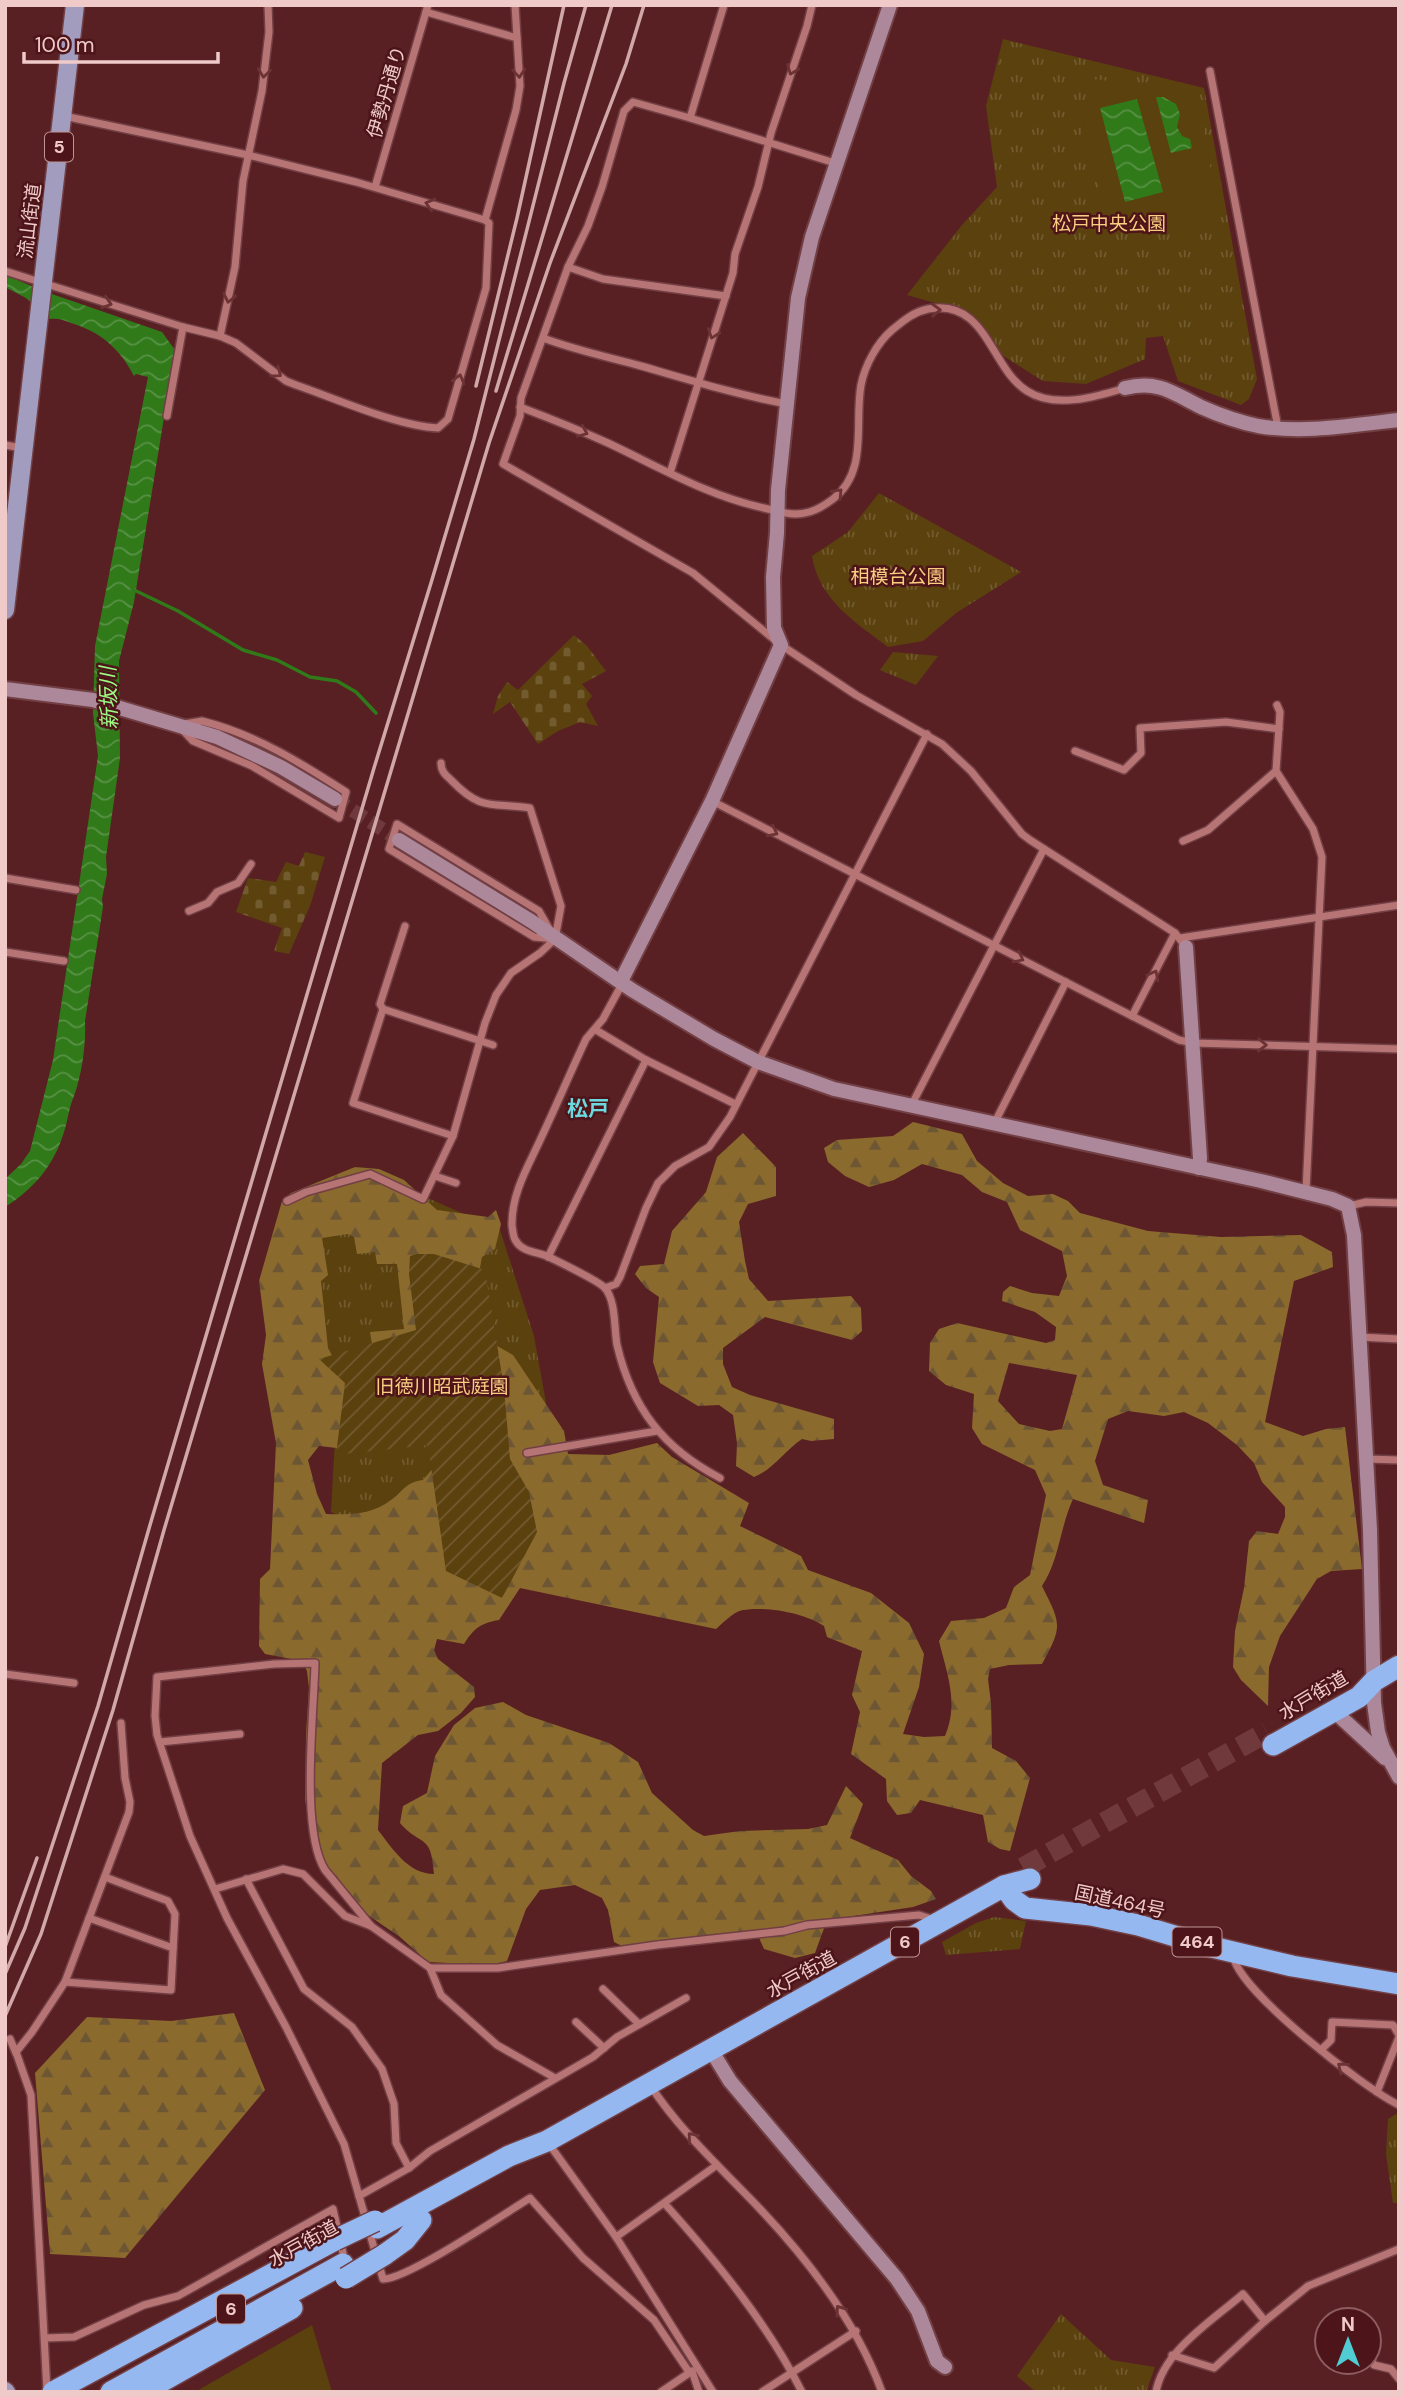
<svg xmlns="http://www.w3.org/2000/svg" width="1404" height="2397" viewBox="0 0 1404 2397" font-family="'DM Sans','Noto Sans JP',sans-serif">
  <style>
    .grass { fill: url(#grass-tufts) }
    .forest { fill: url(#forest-firs); fill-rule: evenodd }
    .cemetery { fill: url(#cemetery-stones) }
    .garden { fill: url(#garden-furrows) }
    .pitch { fill: #5b410e }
    .water { fill: url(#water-waves) }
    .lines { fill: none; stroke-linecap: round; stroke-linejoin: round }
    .stream { stroke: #307a1a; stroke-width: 3.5 }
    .secondary-tunnel { stroke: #703a3c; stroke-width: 14; stroke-dasharray: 14 7; stroke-linecap: butt }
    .highway-tunnel { stroke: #703a3c; stroke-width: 21; stroke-dasharray: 21 10; stroke-linecap: butt }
    .street-casing { stroke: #713f44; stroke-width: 10 }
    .secondary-casing { stroke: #713f44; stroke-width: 18 }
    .primary-casing { stroke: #713f44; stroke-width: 21 }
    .highway-casing { stroke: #713f44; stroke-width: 24 }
    .street { stroke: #b67474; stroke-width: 7 }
    .secondary { stroke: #ac889a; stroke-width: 14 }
    .primary { stroke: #a29dbf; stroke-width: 18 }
    .highway { stroke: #95b8f1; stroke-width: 21 }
    .rail { stroke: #d1a8a8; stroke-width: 3.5 }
    .highway-bridge-casing { stroke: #713f44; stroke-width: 24; stroke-linecap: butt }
    .highway-bridge { stroke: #95b8f1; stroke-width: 21 }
    .oneway { stroke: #6c3234 }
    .labels { text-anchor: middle; stroke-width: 5; stroke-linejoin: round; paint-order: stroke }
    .shield { fill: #4d1519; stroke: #be9494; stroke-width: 2 }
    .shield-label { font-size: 18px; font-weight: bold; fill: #efcac9 }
    .street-label { font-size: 19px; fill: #efcac9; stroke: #4d1519 }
    .park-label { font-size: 19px; fill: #facd81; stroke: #4d1519 }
    .water-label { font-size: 21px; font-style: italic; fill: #9cfb85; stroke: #4d1519 }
    .neighbourhood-label { font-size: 21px; font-weight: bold; fill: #6cd9de; stroke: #4d1519 }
  </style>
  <defs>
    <pattern id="grass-tufts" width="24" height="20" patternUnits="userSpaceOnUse" patternTransform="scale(1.75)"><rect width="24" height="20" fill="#5b410e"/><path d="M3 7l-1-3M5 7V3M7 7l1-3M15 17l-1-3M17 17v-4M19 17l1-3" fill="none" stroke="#735b30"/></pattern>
    <pattern id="forest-firs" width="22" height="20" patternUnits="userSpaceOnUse" patternTransform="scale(1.75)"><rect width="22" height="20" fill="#8b6a2d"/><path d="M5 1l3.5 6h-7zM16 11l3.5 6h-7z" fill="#6d5634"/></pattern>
    <pattern id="cemetery-stones" width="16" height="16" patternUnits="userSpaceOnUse" patternTransform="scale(1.75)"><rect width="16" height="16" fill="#5b410e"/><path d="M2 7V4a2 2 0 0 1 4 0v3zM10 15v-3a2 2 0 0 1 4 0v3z" fill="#735b30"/></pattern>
    <pattern id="garden-furrows" width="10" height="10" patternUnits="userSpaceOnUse" patternTransform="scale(1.75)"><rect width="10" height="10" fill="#5b410e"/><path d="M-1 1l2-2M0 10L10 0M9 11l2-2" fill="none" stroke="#735b30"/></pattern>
    <pattern id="water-waves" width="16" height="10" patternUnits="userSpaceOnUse" patternTransform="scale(1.75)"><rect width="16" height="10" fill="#307a1a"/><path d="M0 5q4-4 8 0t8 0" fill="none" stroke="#589145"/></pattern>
  </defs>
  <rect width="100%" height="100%" fill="#592023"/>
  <g class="grass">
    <polygon points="1003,39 1204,88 1257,379 1249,399 1241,405 1178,381 1163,336 1146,338 1145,359 1086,384 1043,381 1002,355 967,312 907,295 962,225 997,187 986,106"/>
    <path d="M 879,493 L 1021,572 L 956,613 L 923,641 L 888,647 C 855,622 819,600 812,556 L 848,532 Z"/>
    <polygon points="893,652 938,656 916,685 880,670"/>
    <polygon points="430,1199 500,1230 534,1336 553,1442 504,1603 331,1512 338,1384 284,1211 416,1202"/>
    <polygon points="994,1917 1026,1921 1020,1949 946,1955 942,1942 976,1923"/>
    <polygon points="1396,2114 1399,2115 1399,2203 1393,2203 1386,2154 1388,2119"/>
    <polygon points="1061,2314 1111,2360 1155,2367 1146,2392 1036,2392 1017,2376"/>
  </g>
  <g class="forest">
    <path d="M 913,1122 L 962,1134 L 977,1161 L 1003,1183 L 1028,1196 L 1053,1194 L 1068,1201 L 1080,1213 L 1148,1231 L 1221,1237 L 1301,1235 L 1332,1252 L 1333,1267 L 1294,1281 L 1265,1422 L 1303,1436 L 1326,1429 L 1345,1427 L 1362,1569 L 1331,1571 L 1317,1579 L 1280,1636 L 1269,1667 L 1268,1706 L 1241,1680 L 1233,1667 L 1235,1631 L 1244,1588 L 1249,1541 L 1257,1531 L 1278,1534 L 1285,1517 L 1285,1507 L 1262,1482 L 1254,1463 L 1237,1445 L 1208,1423 L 1184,1412 L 1164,1416 L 1128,1411 L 1108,1419 L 1095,1461 L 1103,1485 L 1148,1500 L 1144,1523 L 1073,1499 C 1060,1527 1059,1561 1042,1586 C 1061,1624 1063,1626 1042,1664 L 1009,1665 L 990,1669 L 988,1679 L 991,1703 L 992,1748 L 1016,1761 L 1030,1778 L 1010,1851 L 1000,1849 L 988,1842 L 983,1815 L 920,1800 L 911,1813 L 897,1815 L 887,1801 L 886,1779 L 851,1754 L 860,1712 L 852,1695 L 862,1651 L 827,1637 L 824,1626 C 805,1613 766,1606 743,1610 C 733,1612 724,1622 716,1629 L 520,1588 L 499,1620 C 481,1623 474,1628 464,1644 L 437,1639 L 434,1650 L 438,1659 L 474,1687 L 475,1697 L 461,1713 L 438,1731 L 418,1735 L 382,1763 L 378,1830 C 392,1848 408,1874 434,1874 C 431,1832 422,1848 400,1823 L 403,1806 L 427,1793 L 435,1756 L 454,1725 L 475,1708 L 503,1702 L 526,1715 L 609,1743 L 638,1762 L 652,1793 L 693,1830 L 704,1836 L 740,1831 L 808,1829 L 827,1825 L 846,1786 L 863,1804 L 850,1838 L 898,1860 L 911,1876 L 931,1891 L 936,1899 L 913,1907 L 827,1920 L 815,1953 L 795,1958 L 764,1949 L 756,1931 L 679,1938 L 622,1946 L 614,1942 L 608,1910 L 602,1898 L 575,1885 L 540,1890 L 526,1909 L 507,1961 L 490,1965 L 428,1962 L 400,1937 L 359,1909 L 313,1848 L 305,1799 L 306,1735 L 309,1688 L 307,1671 L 302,1661 L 265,1654 L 259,1646 L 260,1579 L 270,1569 L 276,1443 L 262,1364 L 266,1335 L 259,1281 L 282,1201 L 291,1193 L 355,1167 L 379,1169 L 404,1180 L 437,1210 L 488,1217 L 496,1210 L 501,1224 L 495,1249 L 482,1257 L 478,1278 L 492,1343 L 513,1355 L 564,1431 L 568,1454 L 609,1455 L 657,1443 L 672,1457 L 749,1503 L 740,1526 L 801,1556 L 808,1570 L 871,1593 L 909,1623 L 924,1654 L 919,1687 L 903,1734 L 924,1737 L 945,1736 C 959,1703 947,1674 939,1641 L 951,1621 L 984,1618 L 1006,1608 L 1014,1587 L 1030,1575 L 1046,1495 L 1035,1470 L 982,1444 L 972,1428 L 974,1394 L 946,1385 L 929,1371 L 930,1343 L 939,1329 L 957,1323 L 1046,1343 L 1055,1340 L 1056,1327 L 1035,1312 L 1002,1301 L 1003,1292 L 1010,1286 L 1032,1293 L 1059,1296 L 1067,1276 L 1062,1251 L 1020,1230 L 1007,1202 L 982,1192 L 962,1175 L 922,1164 L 894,1180 L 869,1187 L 845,1176 L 828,1162 L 824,1148 L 837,1140 L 893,1136 ZM 348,1234 L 354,1237 L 357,1254 L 375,1252 L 377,1264 L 397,1264 L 404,1329 L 370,1332 L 378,1381 L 342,1374 L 328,1348 L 321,1281 L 328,1275 L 322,1238 ZM 1009,1363 L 1077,1375 L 1062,1429 L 1050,1431 L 1019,1424 L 998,1401 ZM 423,1431 L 442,1458 L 423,1480 C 404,1483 405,1490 391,1500 C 372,1515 348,1515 326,1514 L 317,1494 L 308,1460 L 319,1446 L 346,1449 Z"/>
    <path d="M 743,1133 L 776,1167 L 776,1196 L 748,1204 L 739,1222 L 745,1261 L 749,1279 L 768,1301 L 851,1296 L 861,1308 L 862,1331 L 852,1340 L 765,1317 L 723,1348 L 723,1364 L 732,1387 L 750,1395 L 834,1419 L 834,1439 L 811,1441 L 802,1439 C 784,1451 774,1469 754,1477 L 736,1466 L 737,1443 L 733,1415 L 719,1405 L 698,1406 L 660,1383 L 653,1362 L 659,1297 L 646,1288 L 635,1274 L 640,1266 L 664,1264 L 672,1231 L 706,1192 L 717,1157 Z"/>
    <polygon points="234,2013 265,2090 125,2258 50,2254 35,2073 87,2017 171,2021"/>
  </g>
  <g class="cemetery">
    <polygon points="574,635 587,646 606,671 582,684 592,696 586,704 598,726 580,722 558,731 538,744 510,702 493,714 498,696 507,682 518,690"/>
    <polygon points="305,852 325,857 310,906 289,954 274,951 282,928 236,912 248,878 276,882 286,862 299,866"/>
  </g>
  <polygon class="garden" points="417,1254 434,1254 485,1270 504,1388 510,1459 529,1492 537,1532 502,1598 446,1571 428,1445 336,1455 345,1383 319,1359 416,1330 409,1274 410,1256"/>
  <g class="pitch">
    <polygon points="1096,79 1198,96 1220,222 1132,238 1102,193 1081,136"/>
    <polygon points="312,2325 332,2392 195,2392"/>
  </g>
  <g class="water">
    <polygon points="1156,97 1163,97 1176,104 1180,114 1177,127 1182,136 1190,139 1192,148 1171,153"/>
    <polygon points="1137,99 1163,192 1125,202 1100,108"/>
    <path d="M 5,275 L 46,292 L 162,332 L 175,350 L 134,602 L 119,661 L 120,758 L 106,857 L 107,874 L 102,899 L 103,907 L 85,1021 C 86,1045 82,1073 74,1096 C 69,1107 68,1120 64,1132 C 54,1165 34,1189 5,1207 L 5,1179 L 21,1164 L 30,1151 L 53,1060 L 98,756 L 93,713 L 95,646 L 148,377 L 136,374 L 134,376 C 120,349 101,332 71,323 C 64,320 58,318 50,319 L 26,298 L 5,287 Z"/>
  </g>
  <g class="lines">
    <polyline class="stream" points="132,589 178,611 243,650 277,660 310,677 337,681 356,692 376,713"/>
    <polyline class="secondary-tunnel" points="335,799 399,840"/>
    <polyline class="highway-tunnel" points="1023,1868 1267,1732"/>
    <defs>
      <g id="street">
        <polyline points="724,5 690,118 633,102 624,111 602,187 588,226 568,267 521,398 520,416 503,464 693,573 781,645 856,695 942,744 971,771 1022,834 1030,840 1175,933 1186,947"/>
        <polyline points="426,12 517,38"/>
        <polyline points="1210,71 1278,428"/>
        <polyline points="64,116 248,155 356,182 485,220"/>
        <polyline points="690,118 838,164"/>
        <polyline points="375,187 428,5"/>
        <polyline points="568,267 603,279 726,296"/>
        <path d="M 5,271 L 183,327 L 220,336 L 236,343 L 286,381 L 296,385 C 337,399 397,426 438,428 L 448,419 L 486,288 L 489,223 L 485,220 L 516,110 L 520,86 L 515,5"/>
        <polyline points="220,336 235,267 243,181 262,91 269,32 268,5"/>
        <path d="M 543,338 C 575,350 608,357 641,366 C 689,380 738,395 787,404"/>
        <path d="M 520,407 C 549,418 579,430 608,443 C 659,467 708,496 764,508 C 774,510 785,514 795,514 C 810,514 821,508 833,499 C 869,471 854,423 861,385 C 865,365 877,343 892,330 C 903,321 913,312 928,309 C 987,298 990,368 1027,391 C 1055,409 1096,397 1125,388"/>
        <polyline points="167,416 183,327"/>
        <polyline points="5,445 22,448"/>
        <polyline points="670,473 733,273 735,254 758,187 771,133 807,26 812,5"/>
        <path d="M 202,721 C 255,734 301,763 346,792 L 339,818 L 252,766 L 193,741 L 178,725 Z"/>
        <polyline points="1075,751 1124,770 1141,753 1140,728 1226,722 1279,729"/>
        <polyline points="1276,771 1280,712 1277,705"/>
        <polyline points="712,801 1179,1040 1194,1043 1399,1049"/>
        <polygon points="397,824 539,911 555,939 534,937 389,849"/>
        <polyline points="1183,841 1208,830 1276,771 1313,829 1322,857 1306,1191"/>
        <polyline points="5,878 76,890"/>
        <polyline points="189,911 208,903 217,892 238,883 251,864"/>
        <polyline points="405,926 380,1004 383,1009 493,1045"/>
        <polyline points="1180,938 1399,905"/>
        <polyline points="5,952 64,961"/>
        <path d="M 622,984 L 603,1019 L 586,1039 C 571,1071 557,1104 542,1136 C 529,1165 511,1193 512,1226 C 513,1231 513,1238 516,1241 C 522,1252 538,1252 549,1257 C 559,1262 599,1281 605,1288 C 616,1301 614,1328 617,1345 C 632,1408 663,1448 720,1478"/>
        <polyline points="383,1009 353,1103 453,1136"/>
        <polyline points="1132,1016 1175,933"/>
        <polyline points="596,1030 646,1060 735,1104"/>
        <polyline points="911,1106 1044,849"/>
        <polyline points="994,1124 1066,982"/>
        <polyline points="435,1176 456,1183"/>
        <path d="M 287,1201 L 306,1192 L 370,1174 L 423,1199 L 453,1136 L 485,1023 L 496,995 L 511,973 L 540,953 L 555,939 L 561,906 L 530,808 C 492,802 482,812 452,781 C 446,775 441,772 441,763"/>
        <polyline points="1349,1206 1366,1202 1399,1203"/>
        <polyline points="548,1257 646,1060"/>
        <polyline points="605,1288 616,1284 620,1277 646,1208 658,1183 675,1166 709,1147 730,1117 927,734"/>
        <polyline points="1359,1337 1399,1339"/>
        <polyline points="527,1453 657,1431"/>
        <polyline points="1367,1459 1399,1460"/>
        <polyline points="5,1674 74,1683"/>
        <polyline points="160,1742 240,1734"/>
        <polyline points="246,1879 304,1989 352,2027 382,2069 394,2104 396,2143 409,2168 359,2196"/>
        <polyline points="215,1889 283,1869 303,1874 345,1916 371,1926 430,1968 441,1995 497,2045 555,2078"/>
        <polyline points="89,1918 173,1948"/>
        <path d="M 371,1926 L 325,1870 C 300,1831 314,1712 315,1663 L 274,1664 L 157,1677 L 155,1716 L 157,1735 L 190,1836 L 227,1918 L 286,2027 L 344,2144 L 383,2279 C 406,2280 504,2214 530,2198 L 583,2258 L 654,2320 L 689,2372"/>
        <path d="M 1233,1955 C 1237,1990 1365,2089 1399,2105"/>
        <polyline points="430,1968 498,1968 657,1945 784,1931 807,1925 919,1915 932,1919"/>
        <polyline points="65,1982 171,1990 175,1914 168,1901 105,1877"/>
        <polyline points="603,1989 639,2024"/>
        <polyline points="576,2022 604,2048"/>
        <polyline points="10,2039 16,2053"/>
        <polyline points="1321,2050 1331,2040 1332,2022 1393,2025 1399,2035"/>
        <path d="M 650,2085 C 680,2131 723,2170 761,2210 C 811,2263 857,2323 882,2392"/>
        <polyline points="1377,2092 1399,2037"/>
        <polyline points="549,2144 616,2237 713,2392"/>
        <polyline points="409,2168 430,2151 593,2057 617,2037 686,1998"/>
        <path d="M 665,2204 C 717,2262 767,2323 802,2392"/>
        <polyline points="616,2237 717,2165"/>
        <polyline points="45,2338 74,2337 144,2305 178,2296 333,2209 343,2253"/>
        <polyline points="1369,2339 1373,2337"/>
        <polyline points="1172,2355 1214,2368 1265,2321"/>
        <polyline points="1369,2356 1374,2365 1391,2369 1399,2379"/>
        <polyline points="692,2371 699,2392"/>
        <polyline points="47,2391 31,2095 16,2052 32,2032 65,1982 129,1812 130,1802 125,1778 121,1723"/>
        <polyline points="661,2392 692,2371"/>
        <polyline points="762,2392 856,2331"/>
        <path d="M 1156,2392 C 1163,2351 1213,2320 1243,2294 L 1265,2321 L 1308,2286 L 1399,2249"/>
      </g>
      <g id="secondary">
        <path d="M 1125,388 C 1159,380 1173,393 1201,407 C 1219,415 1239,422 1258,426 C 1305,434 1352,425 1399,420"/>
        <polyline points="5,689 93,700 217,737 281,767 335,799"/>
        <polyline points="399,840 531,921 632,990 714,1039 758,1062 834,1089 1261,1181 1332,1199 1348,1206 1354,1235 1370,1530 1374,1703 1378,1732 1383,1748 1399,1777"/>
        <polyline points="1186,947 1200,1158 1199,1168"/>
        <polyline points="622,983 621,981 712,801 781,645 774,628 773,577 777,533 778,490 798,298 812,237 890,5"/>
        <polyline points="1334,1711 1385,1758"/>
        <polyline points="711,2050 730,2081 897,2279 918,2311 937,2361 945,2367"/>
      </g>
      <g id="primary">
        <polyline points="5,610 75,5"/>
        <polyline points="5,2391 6,2392"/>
      </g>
      <g id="highway">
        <polyline points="1273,1745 1359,1697 1374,1681 1399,1666"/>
        <polyline points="1004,1886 1014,1900 1025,1908 1091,1915 1138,1925 1208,1946 1292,1966 1399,1984"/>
        <polyline points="377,2228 509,2156 547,2141 1004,1886 1030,1879"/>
        <polyline points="384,2255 405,2240 421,2220"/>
        <polyline points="53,2392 335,2240"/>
        <polyline points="111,2392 343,2264"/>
        <polyline points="143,2392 292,2308"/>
      </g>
    </defs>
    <use href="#street" class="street-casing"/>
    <use href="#secondary" class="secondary-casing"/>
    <use href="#primary" class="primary-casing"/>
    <use href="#highway" class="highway-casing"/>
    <use href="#street" class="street"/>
    <use href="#secondary" class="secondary"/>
    <use href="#primary" class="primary"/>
    <use href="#highway" class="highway"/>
    <g class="rail">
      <polyline points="476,386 517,218 564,5"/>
      <polyline points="496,391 612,5"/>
      <polyline points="5,1947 37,1858"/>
      <polyline points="5,1974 25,1928 98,1706 150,1525 374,768 431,583 474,439 564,83 586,5"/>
      <polyline points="5,2016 41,1934 113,1710 164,1530 489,443 550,263 626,64 644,5"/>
    </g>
    <defs>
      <g id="highway-bridge">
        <polyline points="335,2240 375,2221"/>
        <polyline points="346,2278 384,2255"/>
      </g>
    </defs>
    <use href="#highway-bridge" class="highway-bridge-casing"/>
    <use href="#highway-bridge" class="highway-bridge"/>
  </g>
  <defs><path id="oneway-chevron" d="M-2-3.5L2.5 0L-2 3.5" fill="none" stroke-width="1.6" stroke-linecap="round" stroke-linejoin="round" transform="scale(1.75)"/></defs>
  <g class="oneway">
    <use href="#oneway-chevron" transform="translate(792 70) rotate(111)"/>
    <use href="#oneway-chevron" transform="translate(264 73) rotate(97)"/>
    <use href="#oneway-chevron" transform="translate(519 73) rotate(86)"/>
    <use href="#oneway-chevron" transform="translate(430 204) rotate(-163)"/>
    <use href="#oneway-chevron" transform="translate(229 298) rotate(102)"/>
    <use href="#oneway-chevron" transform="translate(107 303) rotate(18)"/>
    <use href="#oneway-chevron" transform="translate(936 310) rotate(-2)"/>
    <use href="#oneway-chevron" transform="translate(713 334) rotate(110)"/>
    <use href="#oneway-chevron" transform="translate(277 373) rotate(37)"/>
    <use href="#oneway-chevron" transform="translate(459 379) rotate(-75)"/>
    <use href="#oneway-chevron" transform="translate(583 432) rotate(23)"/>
    <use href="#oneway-chevron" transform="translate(838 493) rotate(-46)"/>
    <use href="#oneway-chevron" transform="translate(773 832) rotate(26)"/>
    <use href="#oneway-chevron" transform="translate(1019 958) rotate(27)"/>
    <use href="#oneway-chevron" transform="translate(1154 975) rotate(-63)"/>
    <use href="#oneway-chevron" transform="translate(1262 1045) rotate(2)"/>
    <use href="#oneway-chevron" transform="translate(1342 2067) rotate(-141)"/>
    <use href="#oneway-chevron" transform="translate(692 2137) rotate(-131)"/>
    <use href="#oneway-chevron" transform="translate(840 2310) rotate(-125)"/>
  </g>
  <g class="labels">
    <g class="shield">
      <rect x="45" y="132.5" width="28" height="29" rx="5"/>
      <rect x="891" y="1927.5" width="28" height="29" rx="5"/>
      <rect x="1172.5" y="1927.5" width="49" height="29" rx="5"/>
      <rect x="217" y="2294.5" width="28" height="29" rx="5"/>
    </g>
    <g class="shield-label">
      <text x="59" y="153">5</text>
      <text x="905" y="1948">6</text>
      <text x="1197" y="1948">464</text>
      <text x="231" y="2315">6</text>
    </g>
    <g class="street-label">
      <text transform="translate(386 92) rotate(-74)" y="7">伊勢丹通り</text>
      <text transform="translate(29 221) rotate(-83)" y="7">流山街道</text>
      <text transform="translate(1313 1695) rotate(-31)" y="7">水戸街道</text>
      <text transform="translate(1120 1901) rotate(12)" y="7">国道464号</text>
      <text transform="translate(801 1974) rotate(-29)" y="7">水戸街道</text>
      <text transform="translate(303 2243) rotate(-29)" y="7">水戸街道</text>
    </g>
    <g class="park-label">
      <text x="1109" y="230">松戸中央公園</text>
      <text x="898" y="583">相模台公園</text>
      <text x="442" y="1393">旧徳川昭武庭園</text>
    </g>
    <g class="water-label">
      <text transform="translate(109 698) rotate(-92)" y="7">新坂川</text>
    </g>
    <g class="neighbourhood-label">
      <text x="588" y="1116">松戸</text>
    </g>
  </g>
  <rect width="1404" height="2397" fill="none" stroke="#efcac9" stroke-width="14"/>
  <g transform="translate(1348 2341)"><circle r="33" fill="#4d1519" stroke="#8e5d5f" stroke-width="2"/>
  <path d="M0-5L12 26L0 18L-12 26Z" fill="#51ccd2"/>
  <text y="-10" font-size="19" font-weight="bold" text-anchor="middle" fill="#efcac9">N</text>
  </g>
  <path d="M24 52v10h194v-10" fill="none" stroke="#efcac9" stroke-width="3.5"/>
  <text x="35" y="52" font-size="21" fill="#efcac9" stroke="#4d1519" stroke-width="5" paint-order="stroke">100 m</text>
</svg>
